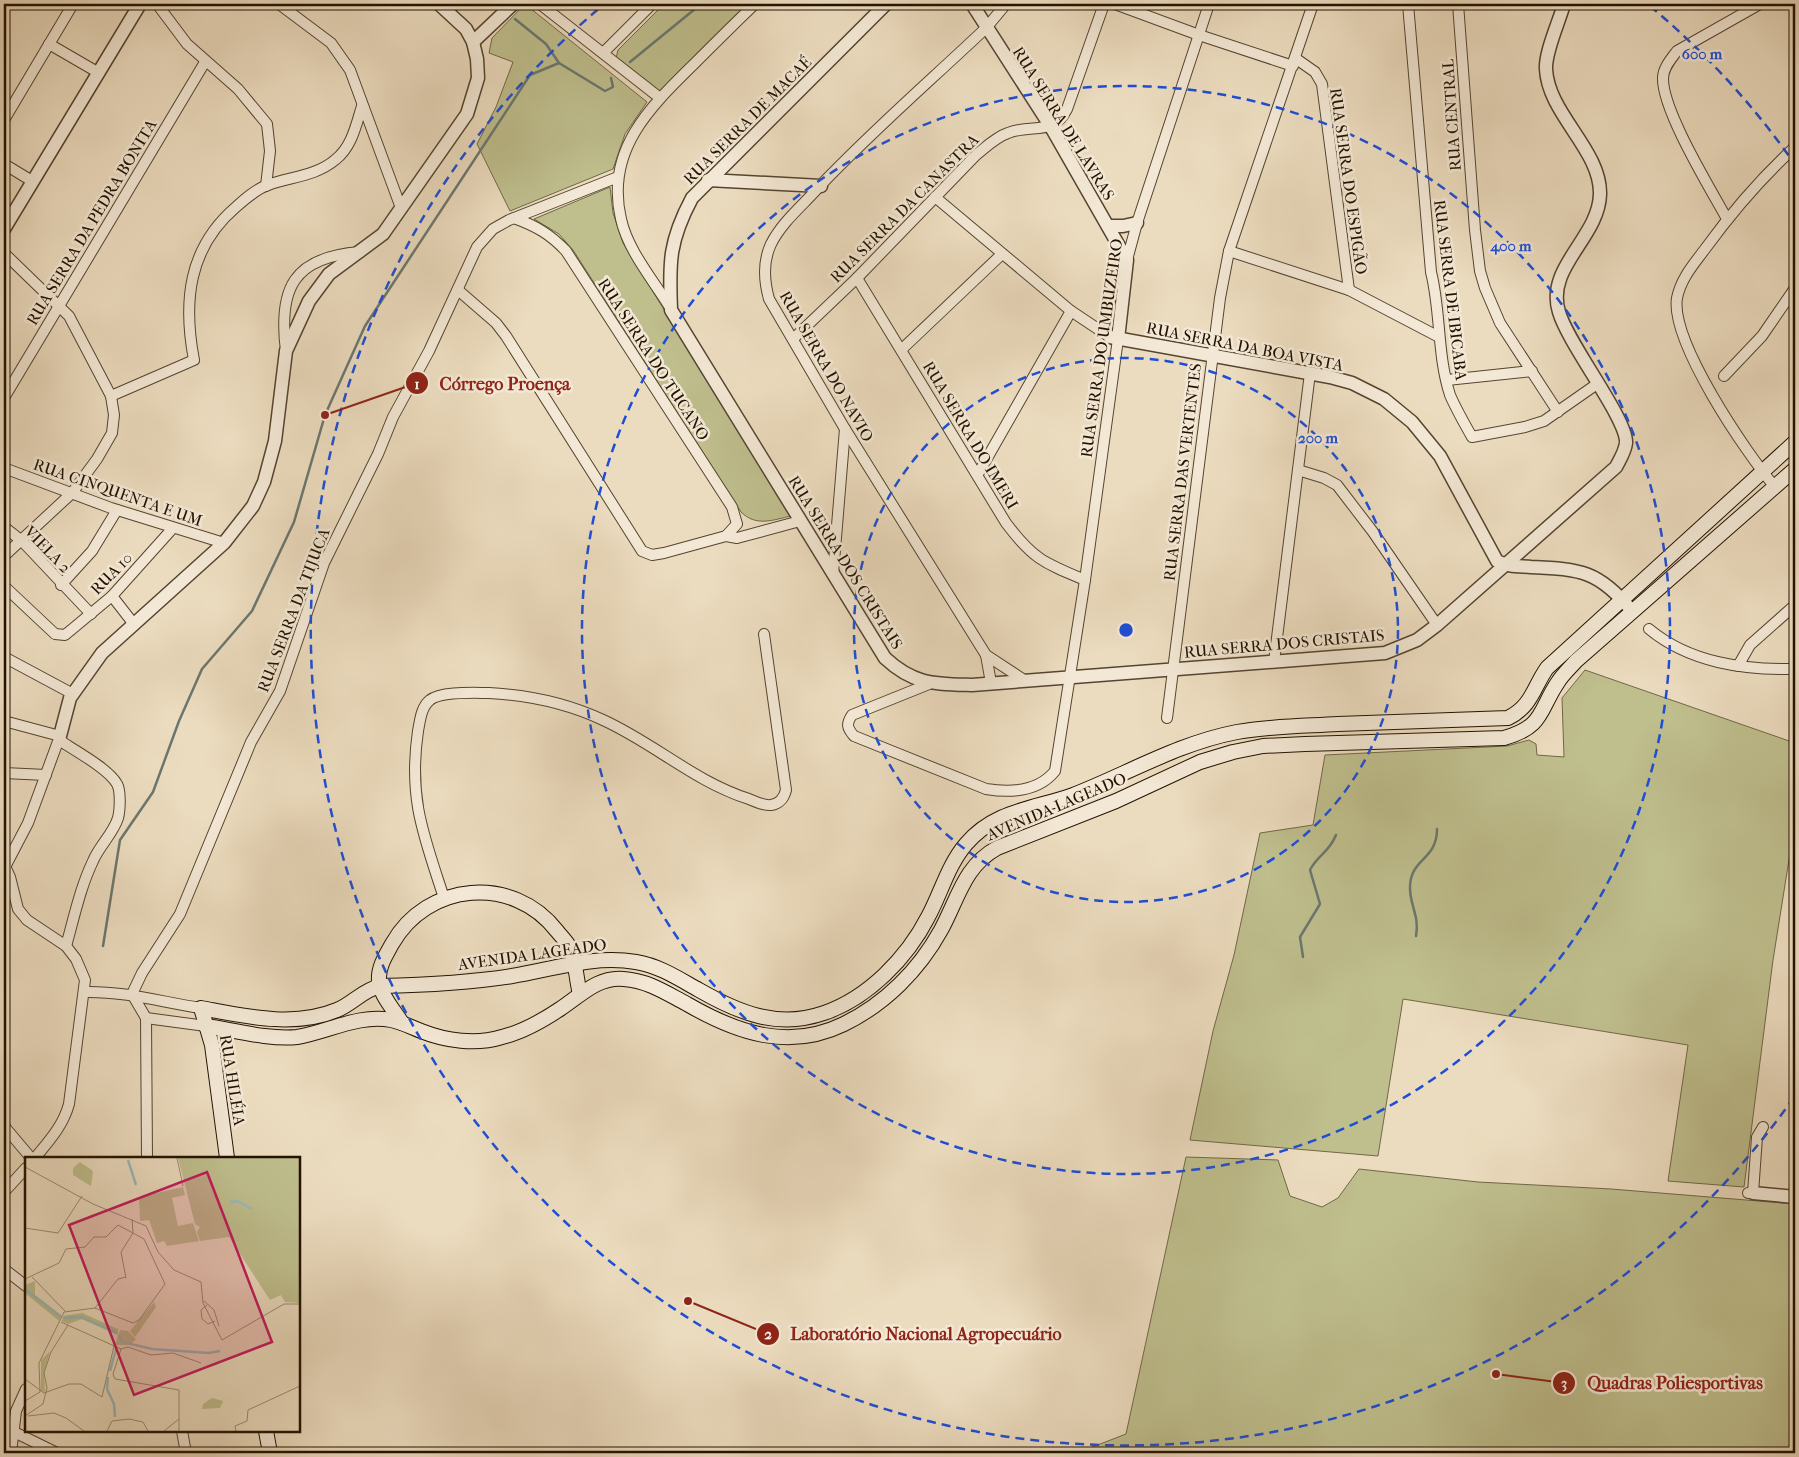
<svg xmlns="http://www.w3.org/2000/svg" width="1799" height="1457" viewBox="0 0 1799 1457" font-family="'IM FELL French Canon',serif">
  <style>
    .green { fill: #bfbe8d; stroke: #706846 }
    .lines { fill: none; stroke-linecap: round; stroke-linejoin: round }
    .stream { stroke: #6a7770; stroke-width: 2.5 }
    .minor-casing { stroke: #544430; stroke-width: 12 }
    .tertiary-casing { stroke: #544430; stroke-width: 15 }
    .secondary-casing { stroke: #221200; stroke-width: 16 }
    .minor { stroke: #f3e8d5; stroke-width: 10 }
    .tertiary { stroke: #f3e8d5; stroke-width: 12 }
    .secondary { stroke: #f3e8d5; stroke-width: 14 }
    .ring { fill: none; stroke: #1d4ed8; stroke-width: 2.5; stroke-dasharray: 9 6 }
    .labels { text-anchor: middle; stroke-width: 5; stroke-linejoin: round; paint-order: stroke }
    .street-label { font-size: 16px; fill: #221200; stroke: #f3e8d5 }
    .inset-river { fill: none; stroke: #9ababa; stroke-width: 2.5 }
    .inset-road { fill: none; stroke: #9b8b73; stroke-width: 1 }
    .view { fill: #c2185b; fill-opacity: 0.15; stroke: #c2185b; stroke-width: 2.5 }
    .inset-edge { fill: none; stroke: #221200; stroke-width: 2.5 }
    .centre { fill: #1d4ed8; stroke: #f3e8d5; stroke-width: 2.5 }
    .ring-label { font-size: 15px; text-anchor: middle; font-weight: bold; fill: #1d4ed8; stroke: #f3e8d5; stroke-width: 5; stroke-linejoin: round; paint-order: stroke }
    .leader { fill: none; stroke: #8f2418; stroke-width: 2 }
    .callout-dot { fill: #8f2418; stroke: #f3e8d5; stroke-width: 2 }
    .mark-label { font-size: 15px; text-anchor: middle; font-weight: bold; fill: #fff }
    .callout-label { font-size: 18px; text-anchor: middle; font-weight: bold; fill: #8f2418; stroke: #f3e8d5; stroke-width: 5; stroke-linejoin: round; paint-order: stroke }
  </style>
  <rect width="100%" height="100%" fill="#ecdcbf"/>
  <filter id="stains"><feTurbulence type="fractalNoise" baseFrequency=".004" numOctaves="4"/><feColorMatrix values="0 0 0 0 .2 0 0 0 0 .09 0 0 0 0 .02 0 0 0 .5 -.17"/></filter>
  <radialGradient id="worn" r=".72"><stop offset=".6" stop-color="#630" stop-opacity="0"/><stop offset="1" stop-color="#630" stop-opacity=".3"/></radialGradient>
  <g class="green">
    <polygon points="525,4 647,102 625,134 613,169 510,211 477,144 496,107 513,62 489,53 492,38"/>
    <polygon points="664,4 751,4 662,90 659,91 616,58 618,50"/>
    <path d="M 610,187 L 613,213 L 623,243 L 791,516 C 773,520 756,527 741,512 L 573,250 L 559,234 L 534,219 Z"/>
    <polygon points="1585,670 1795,743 1795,822 1773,960 1744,1187 1668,1181 1688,1045 1403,999 1378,1156 1190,1140 1213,1031 1234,955 1260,833 1313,825 1325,755 1507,746 1529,740 1536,744 1537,755 1564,757 1562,698"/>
    <polygon points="1186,1157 1278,1160 1290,1196 1322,1207 1338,1198 1359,1169 1478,1182 1611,1189 1795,1204 1795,1453 1077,1453 1126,1434"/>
  </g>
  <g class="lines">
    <g class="stream">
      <polyline points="515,19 546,44 559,63"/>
      <polyline points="630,62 701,4"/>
      <path d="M 1416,936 C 1420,916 1409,904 1410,886 C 1411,858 1437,860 1437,829"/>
      <polyline points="103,946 120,840 153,792 179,721 202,669 252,611 294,522 325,415 365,326 530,75 559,63 605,91 613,87 611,78"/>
      <path d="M 1303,957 L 1300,937 L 1320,904 L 1310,870 C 1318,854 1329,853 1336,835"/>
    </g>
    <defs>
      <g id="minor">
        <polyline points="157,4 187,44 238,89 267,124 270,151 266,186"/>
        <polyline points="279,4 331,43 350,70 401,208"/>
        <polyline points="540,4 660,98"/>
        <path d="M 1006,4 L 986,28 C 930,81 871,132 818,188 C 802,206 782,222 771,244 C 763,261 764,281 769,299 L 845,429 L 986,655 L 1024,680"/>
        <polyline points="1115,4 1199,35 1293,66"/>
        <path d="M 1408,4 L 1431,272 C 1441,312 1437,355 1450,395 C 1456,409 1464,423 1472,437 L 1525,427 L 1544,421 L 1597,384"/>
        <polyline points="1458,4 1475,230 1480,271 1485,288 1500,323 1558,412"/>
        <polyline points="4,8 6,4"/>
        <polyline points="49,44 99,73"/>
        <polyline points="603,53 652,4"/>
        <polyline points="1295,58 1315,72 1322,84 1349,290"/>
        <polyline points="4,120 73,4"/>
        <polyline points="4,164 32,181"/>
        <polyline points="935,197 1071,311 1110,337"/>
        <path d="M 514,218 C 536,226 550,234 566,251 L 732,507 L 737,524 L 726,536"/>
        <path d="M 1727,219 C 1710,188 1662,110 1663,78 C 1663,68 1671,59 1677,51 L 1760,4"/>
        <polyline points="1229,251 1349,290 1439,337"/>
        <polyline points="4,253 69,316 111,396 114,415 112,433 97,459 72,493 4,556"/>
        <polyline points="1127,260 1137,223 1209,4"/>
        <path d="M 857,278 L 1006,523 C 1033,559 1044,563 1085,580"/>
        <polyline points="458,290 496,323 506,336 642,551 652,555 664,553 726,536 737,538 800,521"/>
        <path d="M 671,309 C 654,281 628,251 621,219 C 605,151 649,108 693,65 C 713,45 734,24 755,4"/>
        <path d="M 793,339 L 857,278 L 976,155 C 986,147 996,137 1008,133 C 1033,123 1053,137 1067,109 L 1104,4"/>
        <polyline points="902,349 1002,254"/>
        <path d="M 286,351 C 278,289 293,257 360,252"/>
        <polyline points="1724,376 1762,336 1795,288"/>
        <polyline points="1447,380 1532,371"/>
        <path d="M 111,396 L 194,360 C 183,302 188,248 236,207 C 245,199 256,189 268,185 C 290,177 316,176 335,160 C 352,147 356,125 362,106"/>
        <polyline points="4,398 205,62"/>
        <polyline points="4,468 111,508 224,543"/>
        <polyline points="1298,470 1324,478 1337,485 1373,532 1437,625"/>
        <polyline points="978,474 1071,311"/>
        <path d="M 1775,487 C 1746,453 1670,341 1677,298 C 1681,278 1694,264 1705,249 C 1732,212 1761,178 1795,147"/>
        <polyline points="4,527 22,541 91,614"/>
        <polyline points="833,574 845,429"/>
        <polyline points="61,585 92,551 117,510"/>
        <polyline points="4,586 55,634 65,635 112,596 173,528"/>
        <polyline points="112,596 133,623"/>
        <path d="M 1649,629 C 1690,663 1744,670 1795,669"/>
        <polyline points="986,655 991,683"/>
        <polyline points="4,657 73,694"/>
        <polyline points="1274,662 1310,373"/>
        <polyline points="1738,666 1750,645 1795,605"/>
        <path d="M 929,684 L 852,715 C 846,724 847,728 854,736 L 986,789 C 1011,793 1038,792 1055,771 L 1085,580 L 1118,339"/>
        <polyline points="1167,718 1220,298 1229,251 1313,4"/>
        <polyline points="4,721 60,736 28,823 4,869"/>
        <path d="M 59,740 C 74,750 109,769 117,784 C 121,791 120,810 118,818 C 113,834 99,846 93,861 C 80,888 74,918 66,946"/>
        <polyline points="4,773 46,775"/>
        <path d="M 4,864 L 10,877 L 18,909 L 27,920 L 66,946 L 76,959 L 85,980 L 69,1104 C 63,1126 49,1141 35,1158"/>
        <path d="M 444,898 C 424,836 408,799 418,731 C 420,721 421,707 430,700 C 441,691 475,693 489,693 C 528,695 567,703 603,720 C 654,743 695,782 749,799 C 756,802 764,806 771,805 C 779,804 784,798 786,790 L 764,634"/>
        <path d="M 84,992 C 125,991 161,1002 201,1008"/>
        <polyline points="132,994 142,973 180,914 251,742 280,691 324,563 378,454 393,417 429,351 477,247 493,229 509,220 618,177"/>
        <polyline points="132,994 146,1018 147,1158"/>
        <polyline points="146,1018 206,1026"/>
        <polyline points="4,1126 31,1158"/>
        <polyline points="4,1192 26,1168"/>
        <polyline points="1748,1193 1753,1193 1757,1137 1763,1127"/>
        <polyline points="4,1269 26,1286"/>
        <polyline points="12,1431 57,1453"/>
        <polyline points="182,1431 186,1453"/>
        <polyline points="11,1453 16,1411 26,1389"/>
      </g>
      <g id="tertiary">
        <path d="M 886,4 L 692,198 C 669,241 669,262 671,310 L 885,658 C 914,685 935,684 972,685 L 1385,653 L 1417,640 L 1437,625 L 1616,467 C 1620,459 1625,452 1626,443 C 1628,420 1568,344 1559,312 C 1545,267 1599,238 1600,194 C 1601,150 1548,114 1546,69 C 1545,52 1559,22 1564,4"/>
        <polyline points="972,4 1051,127 1127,260 1118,339"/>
        <polyline points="473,42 513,4"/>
        <polyline points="708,180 821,186"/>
        <polyline points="1108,226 1123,226 1137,223"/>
        <polyline points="4,229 140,4"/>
        <path d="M 1110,337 L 1330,377 L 1352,383 L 1384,399 L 1412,422 L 1440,456 L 1497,561 C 1508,567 1519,566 1531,567 C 1581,569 1599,571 1632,611"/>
        <polyline points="60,736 70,698 102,653 224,543 253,506 264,482 275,441 286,351 309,301 329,274 383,234 467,114 478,78 477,59 473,42 466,29 439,4"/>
        <polyline points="1753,1193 1795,1197"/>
      </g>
      <g id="secondary">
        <path d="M 402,1023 C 395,1011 379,994 379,980 C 378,967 386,955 392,944 C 427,882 513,874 557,931 C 561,936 566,941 569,946 C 576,959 576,979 580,994"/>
        <path d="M 206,1026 C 233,1030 270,1040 297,1037 C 328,1032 358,1014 391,1020 C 401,1022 411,1027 421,1031 C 446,1041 476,1045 502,1037 C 523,1032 542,1021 560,1009 C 580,996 598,976 624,979 C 649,981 666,993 687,1004 C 737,1033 789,1051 844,1024 C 885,1004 919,970 941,930 C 958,899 964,866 997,848 L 1116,801 L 1200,762 L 1233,752 L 1263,746 L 1305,744 L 1504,738 C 1544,727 1539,710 1558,682 C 1563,674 1570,668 1576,661 L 1795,469"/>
        <path d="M 227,1158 L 212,1045 L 201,1008 C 244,1016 294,1028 337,1010 C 352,1004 363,990 380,986 C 424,985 468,983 512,976 C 554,969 593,955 636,962 C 660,966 679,979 699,990 C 739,1013 778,1029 824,1013 C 868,998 907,958 928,917 C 941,893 948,865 966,844 C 995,810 1034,809 1073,795 C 1127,774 1179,743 1237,732 C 1270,726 1305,726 1338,724 C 1395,722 1451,720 1508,718 C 1532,706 1533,688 1547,668 L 1795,442"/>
        <polyline points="266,1431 270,1453"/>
      </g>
    </defs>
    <use href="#minor" class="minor-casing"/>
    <use href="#tertiary" class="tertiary-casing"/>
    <use href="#secondary" class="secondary-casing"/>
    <use href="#minor" class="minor"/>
    <use href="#tertiary" class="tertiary"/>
    <use href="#secondary" class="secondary"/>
  </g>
  <g class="ring">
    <circle cx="1126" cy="630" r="272"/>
    <circle cx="1126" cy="630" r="544"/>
    <path d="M1794 1097A815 815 0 1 1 602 6M1650 6A815 815 0 0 1 1794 163"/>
  </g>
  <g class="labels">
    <g class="street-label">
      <text transform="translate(1451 115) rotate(-94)" y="6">RUA CENTRAL</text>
      <text transform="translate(747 120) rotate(-45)" y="6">RUA SERRA DE MACAÉ</text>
      <text transform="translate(1064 123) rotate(58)" y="6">RUA SERRA DE LAVRAS</text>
      <text transform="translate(1349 181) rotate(82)" y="6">RUA SERRA DO ESPIGÃO</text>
      <text transform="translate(904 208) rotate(-45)" y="6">RUA SERRA DA CANASTRA</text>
      <text transform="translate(91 222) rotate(-59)" y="6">RUA SERRA DA PEDRA BONITA</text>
      <text transform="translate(1451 290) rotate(83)" y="6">RUA SERRA DE IBICABA</text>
      <text transform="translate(1245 346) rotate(11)" y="6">RUA SERRA DA BOA VISTA</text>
      <text transform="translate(1101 348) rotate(-82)" y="6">RUA SERRA DO UMBUZEIRO</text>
      <text transform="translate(654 359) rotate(57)" y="6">RUA SERRA DO TUCANO</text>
      <text transform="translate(827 366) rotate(60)" y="6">RUA SERRA DO NAVIO</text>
      <text transform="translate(971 435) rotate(59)" y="6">RUA SERRA DO IMERI</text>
      <text transform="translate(1182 472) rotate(-83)" y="6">RUA SERRA DAS VERTENTES</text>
      <text transform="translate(118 492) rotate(19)" y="6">RUA CINQUENTA E UM</text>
      <text transform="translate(48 549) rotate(46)" y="6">VIELA 2</text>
      <text transform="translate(846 562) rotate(58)" y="6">RUA SERRA DOS CRISTAIS</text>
      <text transform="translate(111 573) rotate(-46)" y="6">RUA 10</text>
      <text transform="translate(293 610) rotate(-69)" y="6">RUA SERRA DA TIJUCA</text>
      <text transform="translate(1284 643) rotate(-5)" y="6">RUA SERRA DOS CRISTAIS</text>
      <text transform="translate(1056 806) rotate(-23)" y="6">AVENIDA LAGEADO</text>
      <text transform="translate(532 954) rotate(-8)" y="6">AVENIDA LAGEADO</text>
      <text transform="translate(233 1080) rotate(81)" y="6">RUA HILÉIA</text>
    </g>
  </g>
  <g transform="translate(25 1157)">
    <rect width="275" height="275" fill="#ecdcbf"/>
    <path d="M 153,1 L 275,1 L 275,146 L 260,145 L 256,138 L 245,143 L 204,80 L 175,84 L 172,75 L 175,70 L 170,67 ZM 55,5 L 68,14 L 66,29 L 48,18 L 48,11 ZM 158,30 L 160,38 L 147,41 L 153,69 L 168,66 L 174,84 L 142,89 L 139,84 L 132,86 L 124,63 L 115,64 L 114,40 ZM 10,124 L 10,138 L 36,158 L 34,164 L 0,136 L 0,128 ZM 129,145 L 131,150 L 110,180 L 105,174 ZM 57,156 L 93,172 L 93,178 L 57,162 L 43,167 L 37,164 L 38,159 ZM 95,173 L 103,174 L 111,182 L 105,188 L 90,188 ZM 25,194 L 19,216 L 20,235 L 16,234 L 16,203 ZM 187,241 L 198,244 L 195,251 L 177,252 L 178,247 Z" fill="#bfbe8d"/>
    <path class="inset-river" d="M 103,3 L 111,28M 205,45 L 212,44 L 227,52M 0,132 L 36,160M 39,161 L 56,160 L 92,176M 94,178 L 97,185 L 127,192 L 184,196 L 195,194M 85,214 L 91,192M 83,220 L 82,232 L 89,247 L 90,260"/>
    <path class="inset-road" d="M 152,1 L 158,29M 0,10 L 68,47 L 121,69 L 133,95 L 149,113 L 176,125 L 178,146 L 197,183 L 259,147 L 275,147M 0,71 L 33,76 L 57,39M 7,120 L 40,154M 101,121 L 96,95 L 108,76 L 107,62M 0,122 L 34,106 L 41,92 L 60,90 L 69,80 L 81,80 L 93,68 L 119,82 L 140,127 L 114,163 L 108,166 L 70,151 L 39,155 L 14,206 L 15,235 L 0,244M 179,144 L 189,153 L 194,169M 182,148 L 176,153 L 177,162 L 183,167 L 190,164M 70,151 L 93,122 L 101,120M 36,165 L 96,192M 96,192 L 88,217 L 90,222 L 154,233 L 154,274M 96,192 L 103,190 L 126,198 L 148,196 L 176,206M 0,222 L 19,236 L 44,227 L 56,227 L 77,240 L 89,189M 0,259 L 18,247 L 22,231 L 19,216 L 26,195 L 43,168M 3,259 L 29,256 L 41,261 L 59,274M 82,274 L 87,264 L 104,262 L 118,265 L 123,274M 139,274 L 154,262M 211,274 L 210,269 L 222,264 L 223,253 L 275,229"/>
    <path class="view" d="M 182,15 L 247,185 L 109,238 L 44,68 Z"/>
    <rect width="275" height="275" class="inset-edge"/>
  </g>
  <circle cx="1126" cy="630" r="8" class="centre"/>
  <g class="ring-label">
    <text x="1702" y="59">600 m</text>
    <text x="1511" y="251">400 m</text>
    <text x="1318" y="443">200 m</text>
  </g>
  <path class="leader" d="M325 415L417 383M688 1301L768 1334M1496 1374L1564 1383"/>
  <g class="callout-dot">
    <circle cx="325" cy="415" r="5"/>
    <circle cx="688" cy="1301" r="5"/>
    <circle cx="1496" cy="1374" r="5"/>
    <circle cx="417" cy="383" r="12"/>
    <circle cx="768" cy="1334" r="12"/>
    <circle cx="1564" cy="1383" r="12"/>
  </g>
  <g class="mark-label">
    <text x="417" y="389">1</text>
    <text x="768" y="1339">2</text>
    <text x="1564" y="1388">3</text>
  </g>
  <g class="callout-label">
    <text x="505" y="390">Córrego Proença</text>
    <text x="926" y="1340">Laboratório Nacional Agropecuário</text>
    <text x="1675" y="1389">Quadras Poliesportivas</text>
  </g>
  <rect width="1799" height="1457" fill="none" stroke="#ecdcbf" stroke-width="20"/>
  <rect x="5" y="5" width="1789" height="1447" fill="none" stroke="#221200" stroke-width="2.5"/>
  <rect x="10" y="10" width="1779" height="1437" fill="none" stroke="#221200"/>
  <rect width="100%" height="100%" filter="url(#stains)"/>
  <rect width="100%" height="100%" fill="url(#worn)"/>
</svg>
